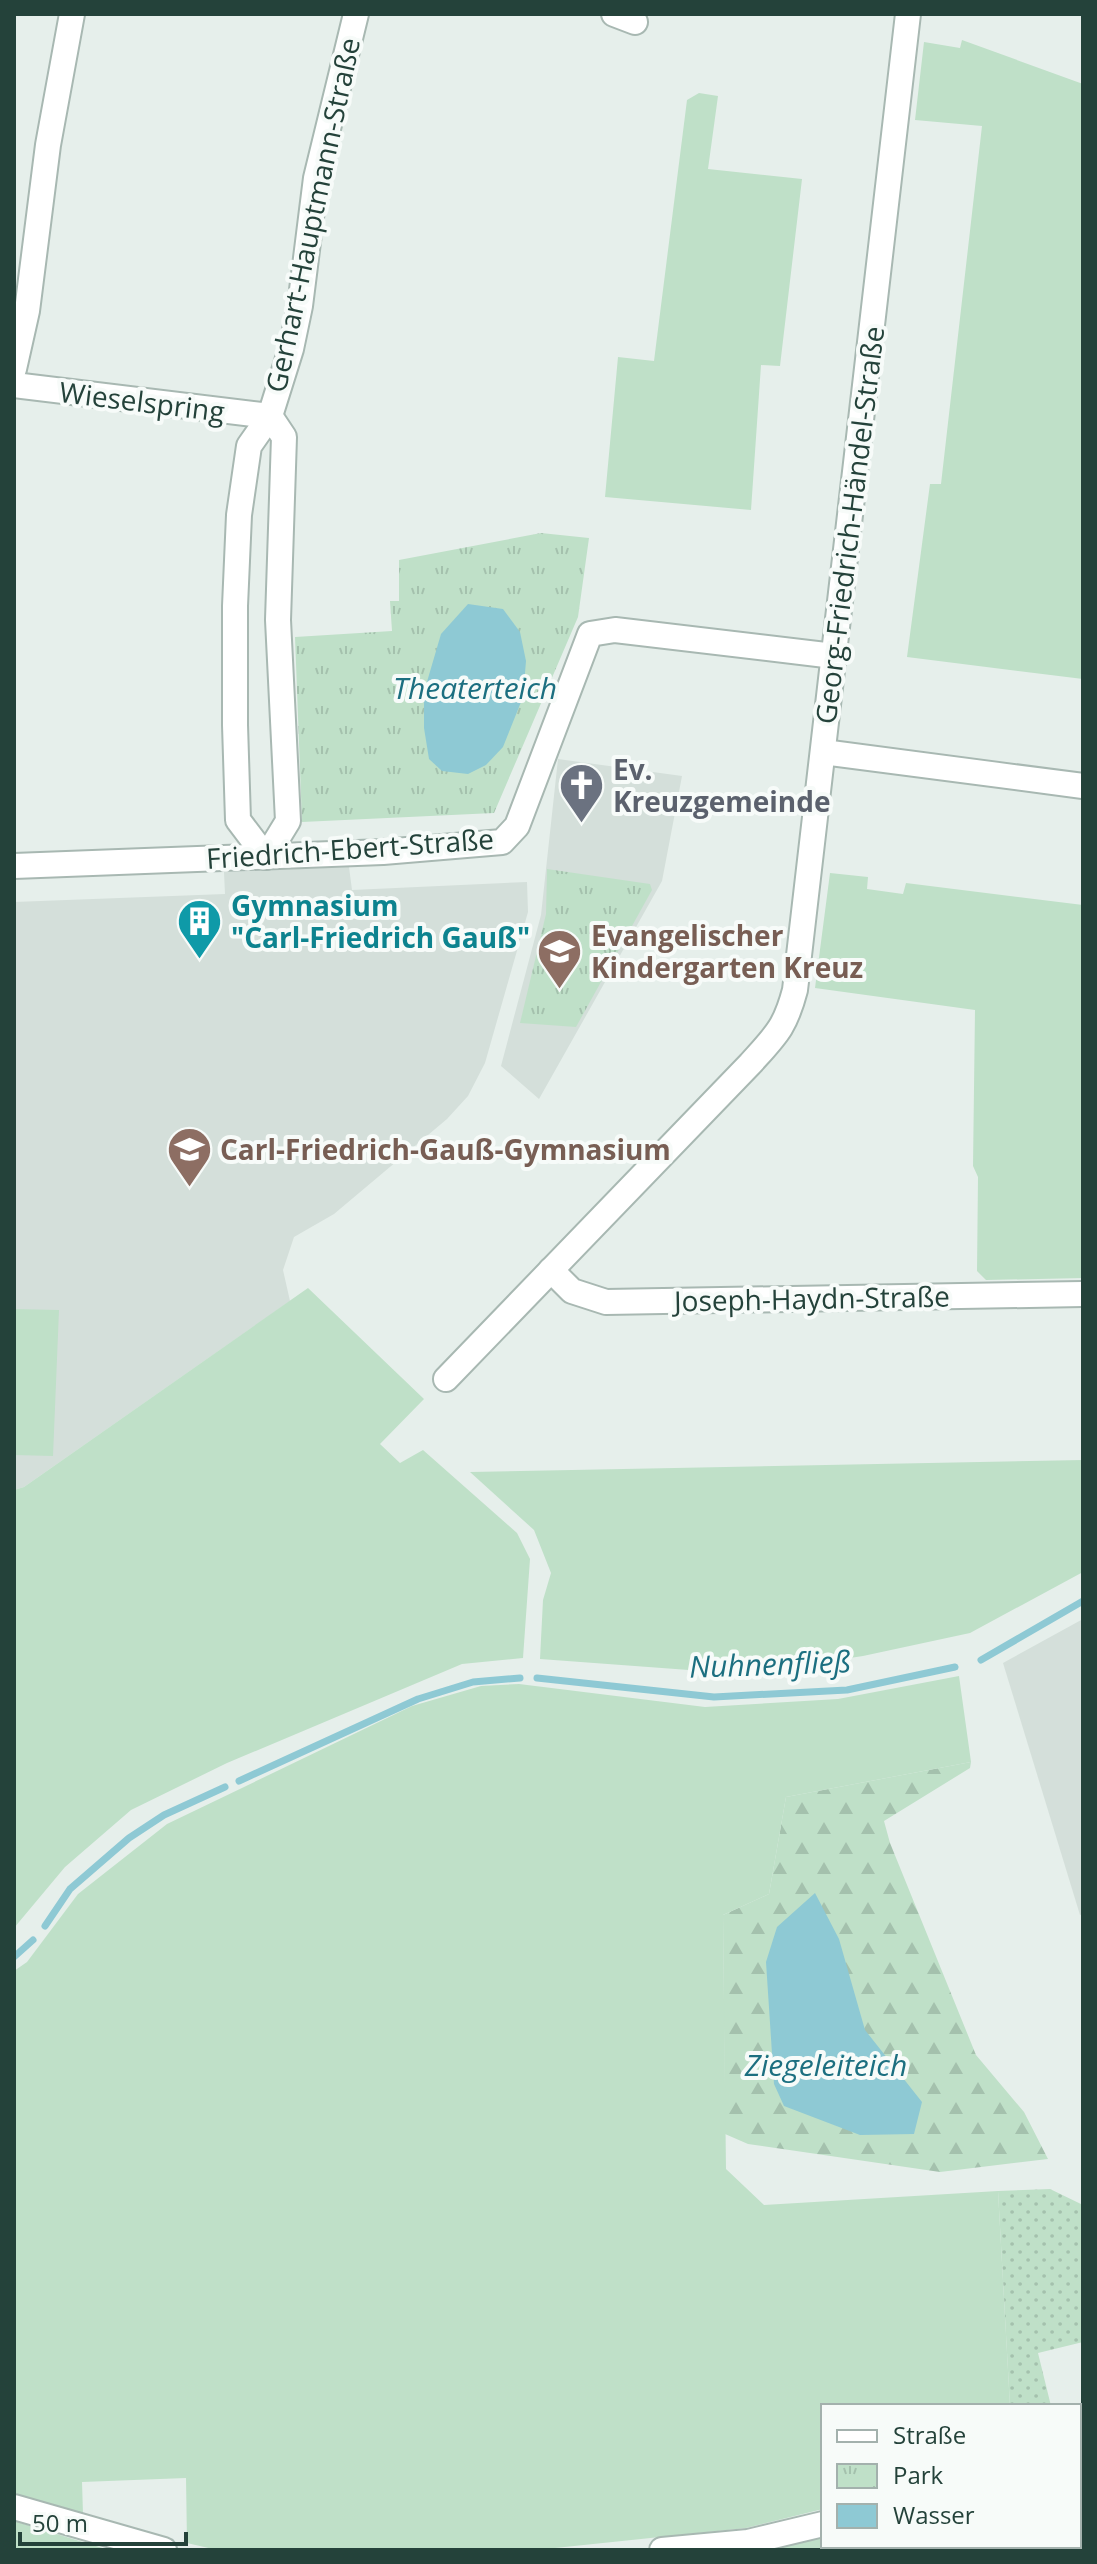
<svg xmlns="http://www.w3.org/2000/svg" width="1097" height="2564" viewBox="0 0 1097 2564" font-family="'Open Sans',sans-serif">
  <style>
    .built { fill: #d4dfda }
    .grass { fill: url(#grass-dots) }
    .forest { fill: url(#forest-firs) }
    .park { fill: url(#park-tufts) }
    .garden { fill: #bfe0c8 }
    .water { fill: #8ec9d4 }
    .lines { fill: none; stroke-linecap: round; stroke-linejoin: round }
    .stream { stroke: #8ec9d4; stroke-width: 7 }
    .minor-casing { stroke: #a8b8b2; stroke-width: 28 }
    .minor { stroke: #fff; stroke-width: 24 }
    .labels { text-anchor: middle; stroke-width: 8; stroke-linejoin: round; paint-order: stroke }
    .street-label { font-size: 28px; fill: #24423a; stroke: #f7fbf9 }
    .worship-label { font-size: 28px; font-weight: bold; fill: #5b616d; stroke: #f7fbf9; text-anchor: start }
    .culture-label { font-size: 28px; font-weight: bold; fill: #0d838f; stroke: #f7fbf9; text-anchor: start }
    .education-label { font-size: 28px; font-weight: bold; fill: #785e54; stroke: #f7fbf9; text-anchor: start }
    .water-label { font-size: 30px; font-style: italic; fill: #1c6f80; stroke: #f7fbf9 }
  </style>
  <defs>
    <pattern id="grass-dots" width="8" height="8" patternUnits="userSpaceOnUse" patternTransform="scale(2)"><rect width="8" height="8" fill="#bfe0c8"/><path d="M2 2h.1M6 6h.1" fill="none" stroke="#a4c1ad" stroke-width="1.8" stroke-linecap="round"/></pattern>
    <pattern id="forest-firs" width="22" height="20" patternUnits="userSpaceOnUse" patternTransform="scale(2)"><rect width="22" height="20" fill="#bfe0c8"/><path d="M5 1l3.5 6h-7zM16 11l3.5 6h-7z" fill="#a4c1ad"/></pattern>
    <pattern id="park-tufts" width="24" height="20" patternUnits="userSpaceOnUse" patternTransform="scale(2)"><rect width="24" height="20" fill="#bfe0c8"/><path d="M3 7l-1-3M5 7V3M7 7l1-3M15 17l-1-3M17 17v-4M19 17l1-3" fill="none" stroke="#a4c1ad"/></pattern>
  </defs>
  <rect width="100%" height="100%" fill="#e6efeb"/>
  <g class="built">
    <polygon points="558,759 682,776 662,881 539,1099 501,1066 541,915"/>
    <polygon points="349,867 352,890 527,882 528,912 485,1063 468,1096 447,1119 334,1214 294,1237 283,1270 290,1301 24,1487 14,1490 14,902 225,894 224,872"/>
    <polygon points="1083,1619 1083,1914 1080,1915 1003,1663"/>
  </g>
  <polygon class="grass" points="1050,2189 1083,2205 1083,2342 1038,2353 1051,2406 1010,2406 998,2191"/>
  <polygon class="forest" points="971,1762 970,1768 884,1821 890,1843 976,2055 1024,2112 1048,2159 940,2172 748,2144 725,2134 723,1915 769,1894 786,1797"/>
  <g class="park">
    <polygon points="541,533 589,538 578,617 494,813 302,822 295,637 392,631 390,601 399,601 399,560"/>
    <polygon points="547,869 650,884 652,890 576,1027 520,1023 546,914"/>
  </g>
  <g class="garden">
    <polygon points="962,40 1083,84 1083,679 907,657 930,484 941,484 982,126 915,120 924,42 960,48"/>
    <polygon points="699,93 718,96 708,169 802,179 780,366 761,365 751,510 605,497 618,357 654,361 687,100"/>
    <polygon points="830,873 868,877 867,889 903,894 906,883 1083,905 1083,1278 986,1280 977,1271 978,1177 973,1166 975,1010 815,988"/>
    <polygon points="308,1288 424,1399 380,1444 400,1463 423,1450 517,1533 530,1559 523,1658 462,1664 227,1763 131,1810 65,1867 14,1928 14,1490 24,1487"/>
    <polygon points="14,1309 59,1310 53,1456 14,1455"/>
    <polygon points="1083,1460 1083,1572 970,1633 863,1656 743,1674 540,1659 543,1600 551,1573 534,1530 470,1472"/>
    <polygon points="959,1676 971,1762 786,1797 769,1894 723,1915 726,2169 764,2205 998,2191 1010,2406 823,2406 823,2509 746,2528 536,2550 217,2550 187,2543 186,2478 82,2482 83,2514 14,2493 14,1971 27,1962 78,1894 167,1824 412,1706 481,1686 519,1684 705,1707 838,1699"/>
    <polygon points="14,2521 109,2550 14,2550"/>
    <polygon points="823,2536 823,2546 1051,2546 1052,2550 762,2550 802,2543"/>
  </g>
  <g class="water">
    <polygon points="468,604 503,609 520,632 526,661 523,697 503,747 486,765 468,774 442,771 429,759 424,728 424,692 441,634"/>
    <polygon points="815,1893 839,1939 865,2030 922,2102 914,2134 860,2135 784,2106 774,2084 766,1962 777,1927"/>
  </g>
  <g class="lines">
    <g class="stream">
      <polyline points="981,1660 1083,1601"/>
      <polyline points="537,1678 714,1697 847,1690 955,1667"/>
      <polyline points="239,1781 418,1699 473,1682 520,1678"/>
      <polyline points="45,1926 70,1889 129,1838 164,1815 225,1787"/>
      <polyline points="14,1957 33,1940"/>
    </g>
    <defs>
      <g id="minor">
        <polyline points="614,14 635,22"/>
        <polyline points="14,369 27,311 48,145 72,14"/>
        <polyline points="14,385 270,416"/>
        <polyline points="823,752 1083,786"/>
        <polyline points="266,857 238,820 235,725 235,606 239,515 249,446 270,416 291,349 300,306 316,178 356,14"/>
        <polyline points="266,857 288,821 278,620 284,437 270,416"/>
        <polyline points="14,866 383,852 502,842 517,826 590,634 615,630 834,656"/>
        <polyline points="551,1270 572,1291 606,1302 1083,1294"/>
        <path d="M 446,1379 L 750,1064 C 776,1035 785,1028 795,990 L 908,14"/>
        <polyline points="1079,2434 1083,2432"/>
        <polyline points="14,2507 164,2550"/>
        <polyline points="662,2550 748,2542 823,2524"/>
      </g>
    </defs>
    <use href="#minor" class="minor-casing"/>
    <use href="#minor" class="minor"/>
  </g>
  <defs>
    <symbol id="church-pin" viewBox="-11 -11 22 30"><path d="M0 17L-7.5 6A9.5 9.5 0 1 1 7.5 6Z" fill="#6b7280" stroke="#f7fbf9"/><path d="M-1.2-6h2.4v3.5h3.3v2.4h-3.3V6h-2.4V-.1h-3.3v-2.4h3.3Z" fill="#fff"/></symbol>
    <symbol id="building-pin" viewBox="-11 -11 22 30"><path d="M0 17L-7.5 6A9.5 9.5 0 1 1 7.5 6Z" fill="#0f9aa8" stroke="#f7fbf9"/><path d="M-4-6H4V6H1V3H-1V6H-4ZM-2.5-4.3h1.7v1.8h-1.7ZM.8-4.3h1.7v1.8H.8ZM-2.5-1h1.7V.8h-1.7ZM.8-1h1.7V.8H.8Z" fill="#fff"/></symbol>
    <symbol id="school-pin" viewBox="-11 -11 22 30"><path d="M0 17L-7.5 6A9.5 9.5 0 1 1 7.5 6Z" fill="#8d6e63" stroke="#f7fbf9"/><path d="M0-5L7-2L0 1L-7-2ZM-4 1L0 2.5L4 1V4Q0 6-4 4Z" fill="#fff"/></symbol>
  </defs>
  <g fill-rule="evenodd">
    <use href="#church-pin" x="556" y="760" width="51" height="69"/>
    <use href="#building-pin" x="174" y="896" width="51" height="69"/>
    <use href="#school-pin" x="534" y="926" width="51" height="69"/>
    <use href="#school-pin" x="164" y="1124" width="51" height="69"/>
  </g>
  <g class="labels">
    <g class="street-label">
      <text transform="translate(313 215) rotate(-78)" y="10">Gerhart-Hauptmann-Straße</text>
      <text transform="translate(142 402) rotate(7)" y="10">Wieselspring</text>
      <text transform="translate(850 525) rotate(-83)" y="10">Georg-Friedrich-Händel-Straße</text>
      <text transform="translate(350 849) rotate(-4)" y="10">Friedrich-Ebert-Straße</text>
      <text transform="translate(812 1299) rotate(-1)" y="10">Joseph-Haydn-Straße</text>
    </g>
    <g class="worship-label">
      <text x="613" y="780">Ev.<tspan x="613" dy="32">Kreuzgemeinde</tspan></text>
    </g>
    <g class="culture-label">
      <text x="231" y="916">Gymnasium<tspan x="231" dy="32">"Carl-Friedrich Gauß"</tspan></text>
    </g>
    <g class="education-label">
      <text x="591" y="946">Evangelischer<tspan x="591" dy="32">Kindergarten Kreuz</tspan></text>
      <text x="220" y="1160">Carl-Friedrich-Gauß-Gymnasium</text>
    </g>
    <g class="water-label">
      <text x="475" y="699">Theaterteich</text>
      <text transform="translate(770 1665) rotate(-2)" y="10">Nuhnenfließ</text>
      <text x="826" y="2076">Ziegeleiteich</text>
    </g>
  </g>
  <rect width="1097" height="2564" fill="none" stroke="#24423a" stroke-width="32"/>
  <rect x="821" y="2404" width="260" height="144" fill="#f7fbf9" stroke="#a3b1ad" stroke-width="2"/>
  <rect x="837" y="2430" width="40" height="12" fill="#ffffff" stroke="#a3b1ad" stroke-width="2"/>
  <text x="893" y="2444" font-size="24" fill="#24423a">Straße</text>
  <rect x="837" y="2464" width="40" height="24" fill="url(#park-tufts)" stroke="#a3b1ad" stroke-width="2"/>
  <text x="893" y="2484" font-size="24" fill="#24423a">Park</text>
  <rect x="837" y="2504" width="40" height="24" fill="#8ec9d4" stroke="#a3b1ad" stroke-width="2"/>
  <text x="893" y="2524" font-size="24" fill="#24423a">Wasser</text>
  <path d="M20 2532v12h166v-12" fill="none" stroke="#24423a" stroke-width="4"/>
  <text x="32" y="2532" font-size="24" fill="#24423a" stroke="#f7fbf9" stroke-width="6" paint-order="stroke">50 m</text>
</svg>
